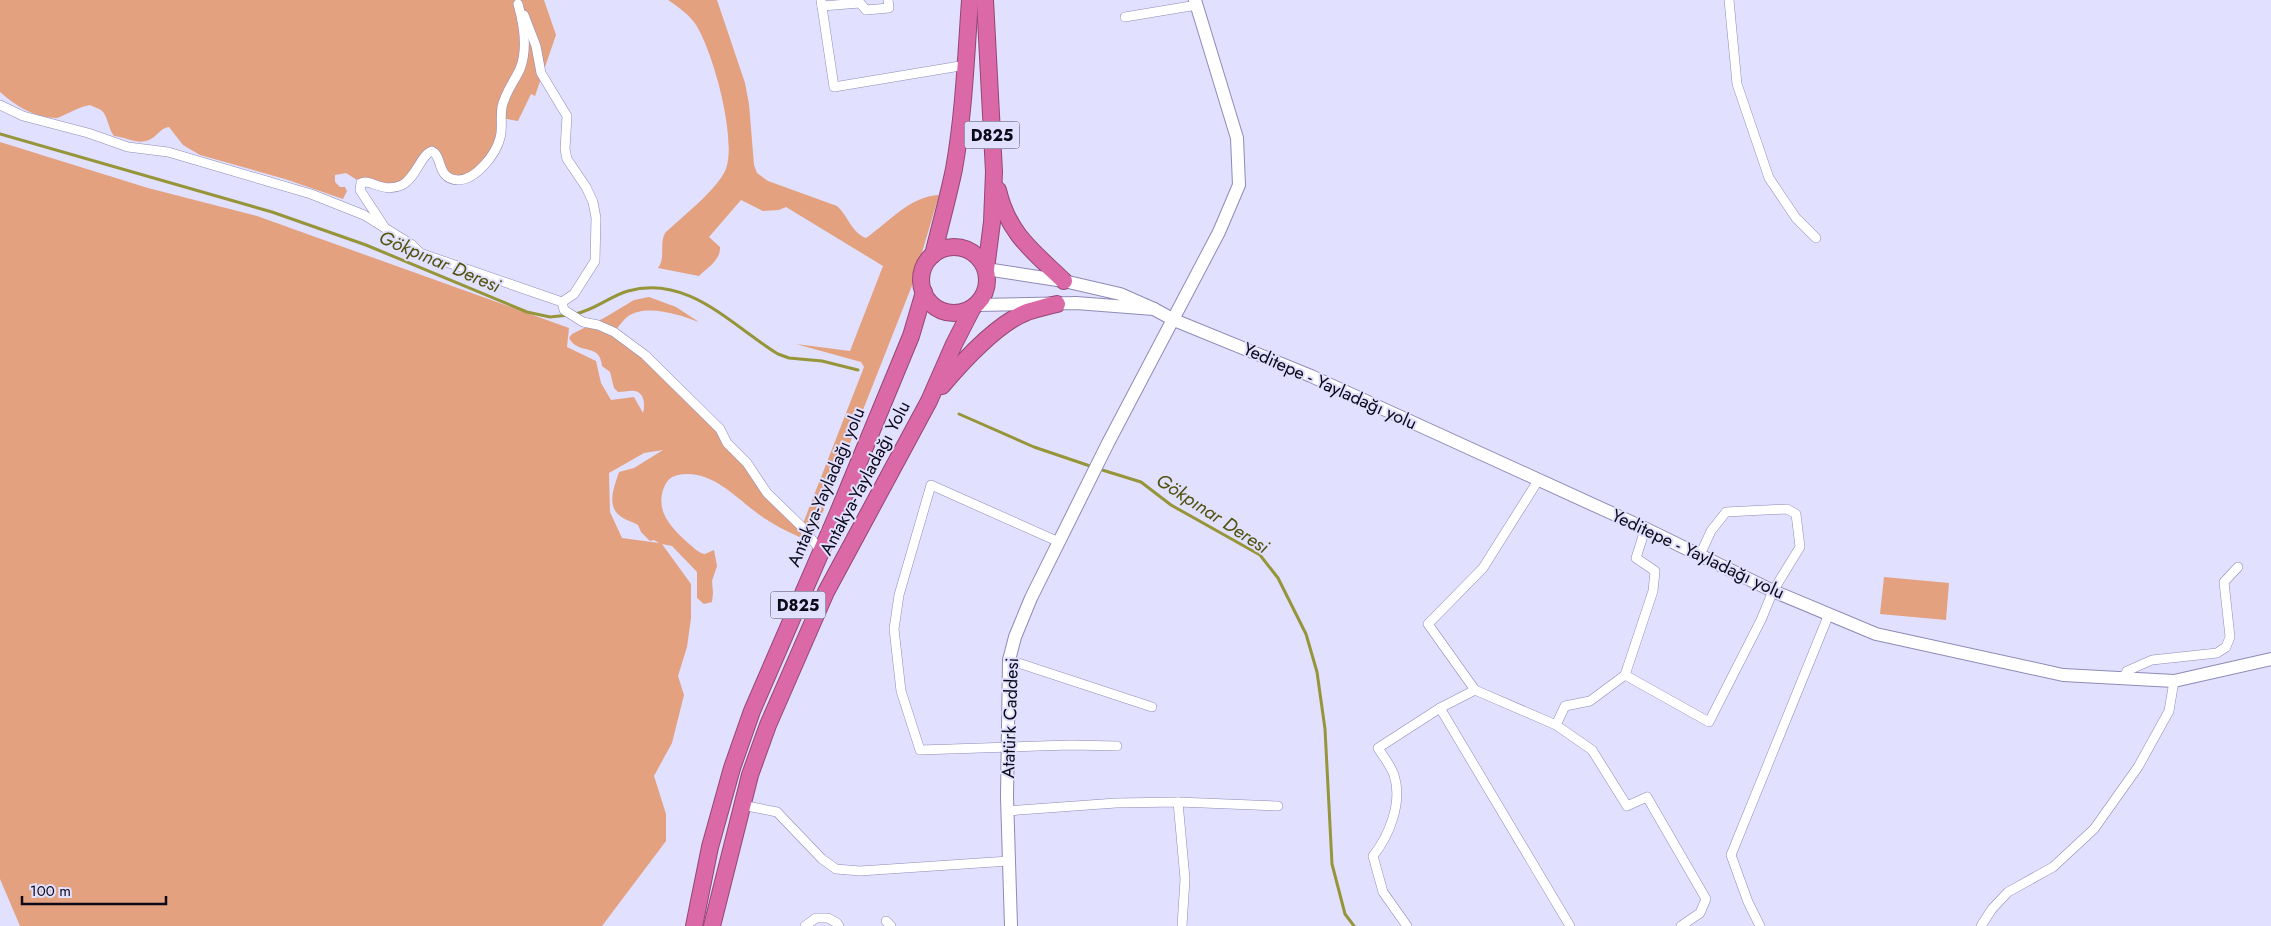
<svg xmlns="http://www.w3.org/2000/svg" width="2271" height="926" viewBox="0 0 2271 926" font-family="Jost,sans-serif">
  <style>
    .green { fill: #e3a17f; fill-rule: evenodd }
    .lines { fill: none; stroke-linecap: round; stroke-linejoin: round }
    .stream { stroke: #969539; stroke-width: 3 }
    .street-casing { stroke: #8e8ab8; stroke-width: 10 }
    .secondary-casing { stroke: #8e8ab8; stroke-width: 14 }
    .highway-casing { stroke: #934775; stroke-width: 18 }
    .street { stroke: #fff; stroke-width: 9 }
    .secondary { stroke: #fff; stroke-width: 12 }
    .highway { stroke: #db69a7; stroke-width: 16 }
    .labels { text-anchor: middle; stroke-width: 4; stroke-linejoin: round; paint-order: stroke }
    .shield { fill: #e1e0fe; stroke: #4c4a5e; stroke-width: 1 }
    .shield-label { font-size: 16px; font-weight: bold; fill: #0c0919 }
    .street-label { font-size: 18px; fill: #0c0919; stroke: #e1e0fe }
    .water-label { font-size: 19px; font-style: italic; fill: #53520c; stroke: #e1e0fe }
  </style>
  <rect width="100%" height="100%" fill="#e1e0fe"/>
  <g class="green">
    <path d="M 0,0 L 544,0 L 556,35 L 535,96 L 531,94 L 518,121 L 501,118 L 501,134 L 480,168 L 453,179 L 435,152 L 401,185 L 358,179 L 357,180 L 346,173 L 335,175 L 335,182 L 340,187 L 345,187 L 347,191 L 343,199 L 285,179 L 200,155 L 183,145 L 169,127 C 160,128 157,137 149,140 C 137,145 126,137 114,136 C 108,129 108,115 101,110 C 98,108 93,107 90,105 C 78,107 68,114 57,118 C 35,118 16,106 0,92 Z"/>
    <path d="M 668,0 L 717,0 L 745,83 L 749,104 L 754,165 L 757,173 L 768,181 L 837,206 C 848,216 852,233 866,238 C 889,222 910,196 939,195 L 913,283 L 811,542 C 795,535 779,528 764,518 C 738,501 713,468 678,475 C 669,477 666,482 663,490 C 656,513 672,528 687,542 C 693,547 698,553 705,554 L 714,550 L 717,566 L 712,581 L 713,593 L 712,602 L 704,604 L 697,598 L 697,572 L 672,546 L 662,544 L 691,584 L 691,618 L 687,647 L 678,676 L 684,695 L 672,743 L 654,776 L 666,814 L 666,841 L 602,926 L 20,926 L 0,879 L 0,142 L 148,188 L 257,216 L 569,328 L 567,347 L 596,361 L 601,383 L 611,400 L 634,397 L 643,413 C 645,406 645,393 635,391 C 631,390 623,392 618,392 L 614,388 L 610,372 L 602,366 C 600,342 579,356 569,338 L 572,334 L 604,318 L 634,300 L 649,297 L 676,307 L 699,322 C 680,315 646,303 627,317 C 622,321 618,328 614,332 L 684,392 L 756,478 L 802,526 L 864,367 L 861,362 L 796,344 L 850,351 L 883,266 L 786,207 L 779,210 L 763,211 L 741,200 L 709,237 L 720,247 C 721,260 707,268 699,276 L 658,268 C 666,258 659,244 665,233 C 683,216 712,194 724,173 C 740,146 712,46 694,22 C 687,13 677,6 668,0 ZM 663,450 L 634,468 L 619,472 C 614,487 605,508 623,518 C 628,521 633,522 638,525 L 641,532 L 650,541 L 654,540 L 659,543 L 622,538 L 610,512 L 609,473 L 644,453 Z"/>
    <polygon points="1884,577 1949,583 1946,620 1880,614"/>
  </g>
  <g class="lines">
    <g class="stream">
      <polyline points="0,134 272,212 366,245 527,312 550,317 569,315"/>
      <path d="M 575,314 C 595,310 610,296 628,291 C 688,274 732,326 778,354 L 789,358 L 822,361 L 858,370"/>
      <polyline points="959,414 1034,447 1093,467"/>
      <polyline points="1099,469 1141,482 1171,505 1260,555 1278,578 1306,634 1317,672 1325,729 1332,864 1345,914 1354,926"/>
    </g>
    <defs>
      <g id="street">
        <polyline points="821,0 834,87 966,65"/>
        <polyline points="1729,0 1737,84 1769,178 1796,218 1816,238"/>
        <polyline points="822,6 860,3 866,10 889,8 888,0"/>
        <polyline points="524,15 536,46 541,73 567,116 565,149 567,159 586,187 593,202 596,218 595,261 574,294 562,302"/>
        <polyline points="1125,17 1197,5"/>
        <polyline points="0,105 23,116 88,133 128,147 168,152 311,194 364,215 411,244 420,253 562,302 564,310 583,322 598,325 614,332 645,355 720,429 727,443 747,463 767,493 802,527 821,551"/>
        <path d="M 385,228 L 360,190 L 361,183 C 370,178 383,194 402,185 C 416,178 421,154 432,151 C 443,156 436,179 458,180 C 476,180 496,154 500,138 C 503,128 500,118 502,107 C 505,93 514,82 520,69 C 528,49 524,25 518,4"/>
        <polyline points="1059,542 931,485 899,595 894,629 901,691 920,750 1070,745 1117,746"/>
        <polyline points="1009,660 1152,707"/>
        <polyline points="1625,675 1653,591 1655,571 1636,558 1643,536 1642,527"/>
        <polyline points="2123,678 2127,671 2152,660 2217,653 2226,647 2230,637 2224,582 2238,567"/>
        <polyline points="1475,690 1428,624 1483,568 1539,479"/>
        <polyline points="1440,708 1570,926"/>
        <polyline points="1556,725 1565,706 1590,701 1625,675 1709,722 1761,620 1773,591 1800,547 1796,514 1787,509 1726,512 1711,531 1700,555"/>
        <polyline points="1178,802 1185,879 1182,926"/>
        <polyline points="742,805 777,812 822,859 836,869 860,871 1009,861"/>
        <polyline points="1007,811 1116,803 1178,802 1278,806"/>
        <polyline points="886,921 891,926"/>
        <polyline points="805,926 816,918 828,918 837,923 839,926"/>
        <path d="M 1407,926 L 1383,892 L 1373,856 C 1389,836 1403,802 1394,775 C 1391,766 1383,756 1378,748 L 1440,708 L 1475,690 L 1556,725 L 1592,750 L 1627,806 L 1647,797 L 1706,899 L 1700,913 L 1681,926"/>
        <polyline points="1760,926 1748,902 1731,855 1829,614"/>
        <polyline points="1981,926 1992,909 2008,892 2053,867 2094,829 2138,767 2169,711 2174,681"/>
      </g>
      <g id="secondary">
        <polyline points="975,305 1076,303 1154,309 1120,294 1064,281 986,269"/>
        <polyline points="1154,309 1174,320 1311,376 1642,527 1773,591 1876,634 2063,675 2174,681 2271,659"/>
        <polyline points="1011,926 1007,797 1009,660 1015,637 1031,598 1108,443 1219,232 1239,185 1237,138 1195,0"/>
      </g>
      <g id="highway">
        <polyline points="985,0 994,172 992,222 986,269"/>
        <path d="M 998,190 C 1008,234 1034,252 1064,281"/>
        <circle cx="954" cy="280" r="33"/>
        <path d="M 933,255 C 940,226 948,198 954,169 C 964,113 966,56 970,0"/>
        <path d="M 942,386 C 962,362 998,323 1027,312 C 1037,309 1047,306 1057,304"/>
        <polyline points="694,926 710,847 732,768 752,711 837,515 911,336 924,292"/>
        <polyline points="712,926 750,775 768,725 826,592 929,401 954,344 973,307"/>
      </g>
    </defs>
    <use href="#street" class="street-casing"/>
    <use href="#secondary" class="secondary-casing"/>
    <use href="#highway" class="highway-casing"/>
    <use href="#street" class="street"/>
    <use href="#secondary" class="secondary"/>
    <use href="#highway" class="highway"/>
  </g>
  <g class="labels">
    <g class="shield">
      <rect x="964.5" y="121.5" width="55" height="27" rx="4"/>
      <rect x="770.5" y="591.5" width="55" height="27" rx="4"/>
    </g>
    <g class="shield-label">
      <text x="992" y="141">D825</text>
      <text x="798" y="611">D825</text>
    </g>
    <g class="street-label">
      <text transform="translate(1330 386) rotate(24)" y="6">Yeditepe - Yayladağı yolu</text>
      <text transform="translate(865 478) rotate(-62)" y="6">Antakya-Yayladağı Yolu</text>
      <text transform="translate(826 487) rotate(-67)" y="6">Antakya-Yayladağı yolu</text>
      <text transform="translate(1698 554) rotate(25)" y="6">Yeditepe - Yayladağı yolu</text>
      <text transform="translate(1010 718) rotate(-88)" y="6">Atatürk Caddesi</text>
    </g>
    <g class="water-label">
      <text transform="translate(440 261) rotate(23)" y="7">Gökpınar Deresi</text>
      <text transform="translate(1213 513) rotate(33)" y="7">Gökpınar Deresi</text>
    </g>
  </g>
  <path d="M22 896v8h144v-8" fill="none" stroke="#0c0919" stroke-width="2.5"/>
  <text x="30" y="896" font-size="15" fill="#0c0919" stroke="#e1e0fe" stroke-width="4" paint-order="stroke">100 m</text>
</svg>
